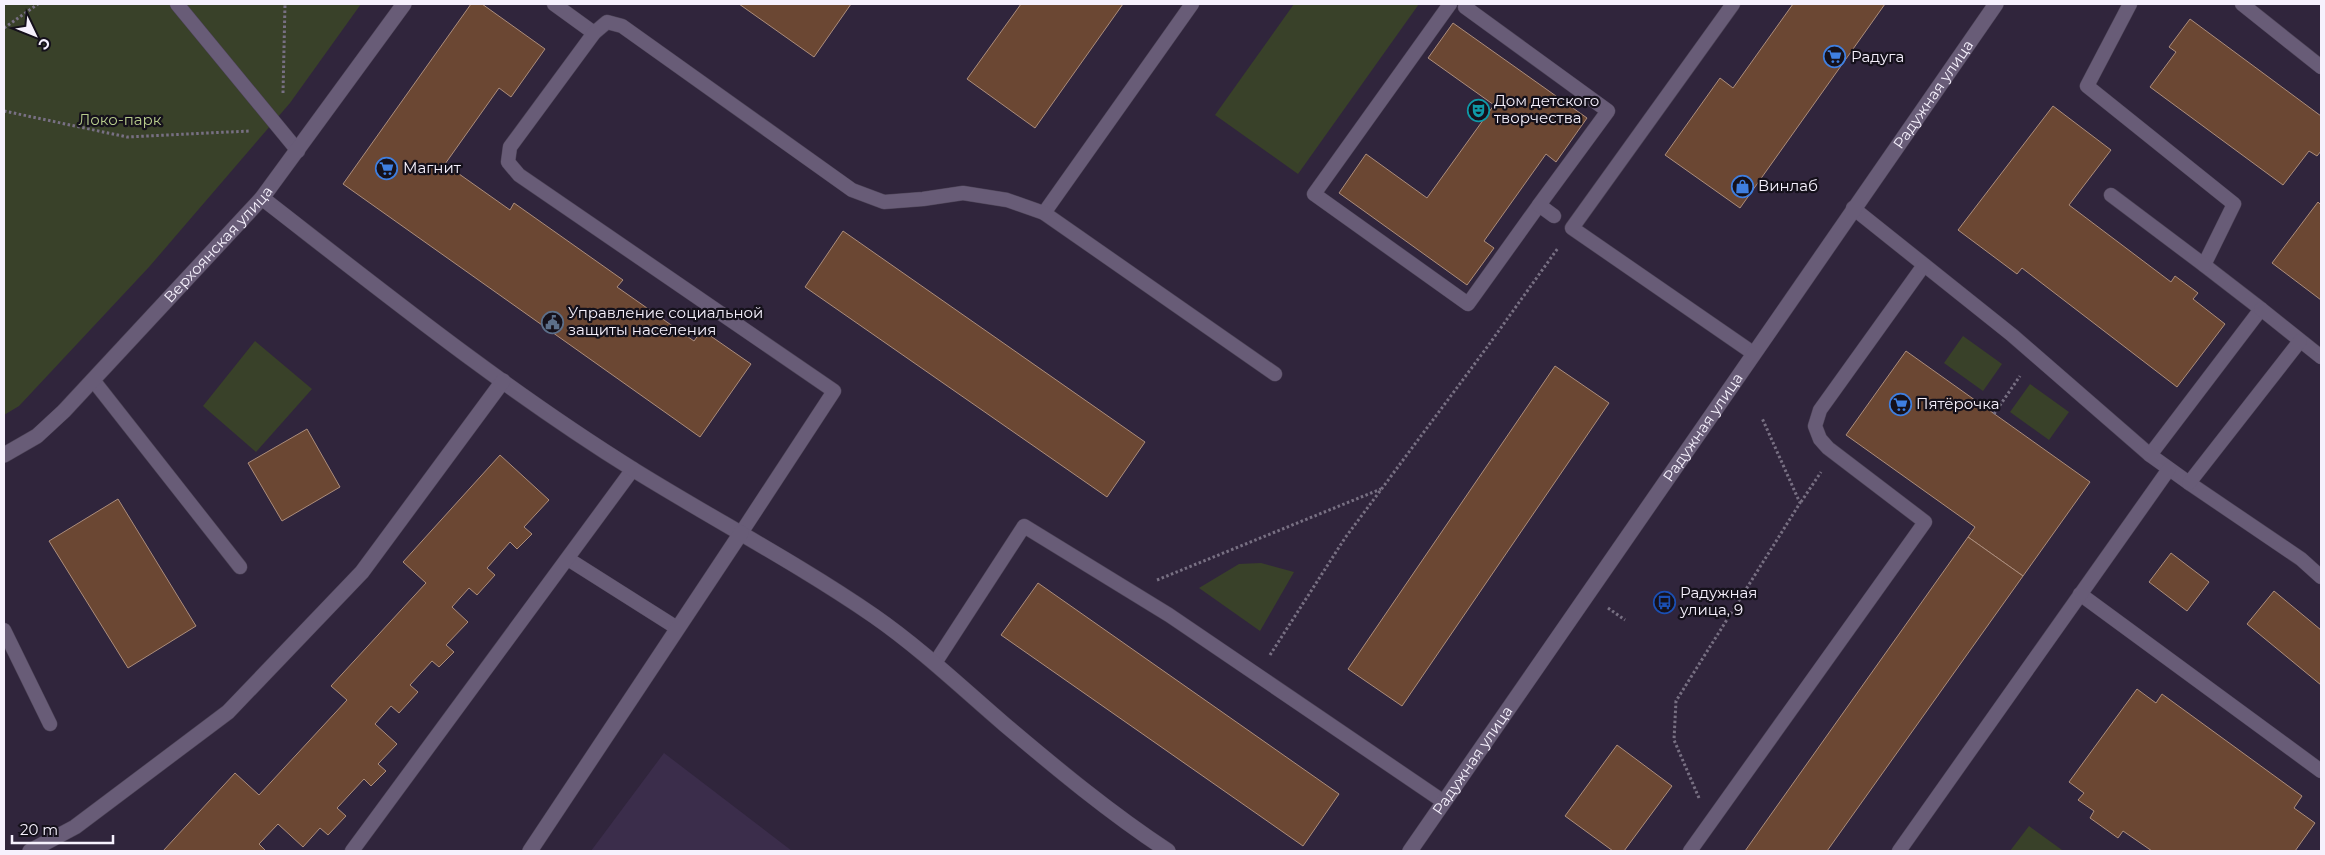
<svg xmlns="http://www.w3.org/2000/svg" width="2325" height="855" viewBox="0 0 2325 855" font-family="Montserrat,sans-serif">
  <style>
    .built { fill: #3b2d4b }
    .green { fill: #394129 }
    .building { fill: #6b4733; stroke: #ac8d7c }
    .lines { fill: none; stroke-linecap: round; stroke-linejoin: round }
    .service-casing { stroke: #4d4457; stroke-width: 15 }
    .minor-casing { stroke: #4d4457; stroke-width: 16 }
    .tertiary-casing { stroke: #4d4457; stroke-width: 16 }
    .path { stroke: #787083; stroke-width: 3; stroke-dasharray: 2.5 2.5; stroke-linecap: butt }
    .service { stroke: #685c77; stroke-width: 14 }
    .minor { stroke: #685c77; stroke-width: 15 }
    .tertiary { stroke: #685c77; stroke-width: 15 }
    .labels { text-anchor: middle; stroke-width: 4.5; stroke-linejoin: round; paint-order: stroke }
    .poi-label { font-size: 15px; fill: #f6f1fd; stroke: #15111b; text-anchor: start }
    .street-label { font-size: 15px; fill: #f6f1fd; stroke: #15111b }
    .park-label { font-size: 15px; fill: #b8cc8c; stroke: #15111b }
  </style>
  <rect width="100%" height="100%" fill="#30253c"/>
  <polygon class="built" points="664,753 792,851 591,851"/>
  <g class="green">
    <polygon points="4,4 361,4 290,103 149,267 19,406 4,415"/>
    <polygon points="1294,4 1419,4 1298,174 1215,115"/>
    <polygon points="1963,336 2002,364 1983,391 1944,363"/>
    <polygon points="255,341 312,389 256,452 203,406"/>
    <polygon points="2030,384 2069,412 2049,440 2010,412"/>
    <polygon points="1261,563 1294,572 1260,631 1199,588 1239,564"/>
    <polygon points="2029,826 2062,850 2061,851 2010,851"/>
  </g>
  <g class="building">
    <polygon points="471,4 482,4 545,49 511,97 499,88 445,164 510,210 514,203 623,280 617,287 694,341 702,330 751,364 700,437 343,184"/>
    <polygon points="739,4 851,4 814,57"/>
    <polygon points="1021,4 1123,4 1035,128 967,79"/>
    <polygon points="1793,4 1885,4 1740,208 1665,155 1720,78 1733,88"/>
    <polygon points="2190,19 2321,116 2321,151 2317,156 2309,151 2283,185 2150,87 2176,52 2169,47"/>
    <polygon points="1453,23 1587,118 1556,162 1546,154 1484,241 1494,248 1467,285 1339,193 1366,154 1427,198 1494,105 1428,58"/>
    <polygon points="2053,106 2111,150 2069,205 2171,282 2175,276 2198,293 2193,299 2225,324 2177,387 2022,268 2017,274 1958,230"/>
    <polygon points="2318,202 2321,205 2321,300 2272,263"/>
    <polygon points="843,231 1145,442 1107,497 805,287"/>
    <polygon points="1906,351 2090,482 2023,576 1968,537 1975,527 1846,435"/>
    <polygon points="1555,366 1609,403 1402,706 1348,669"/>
    <polygon points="307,429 340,487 282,521 248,463"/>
    <polygon points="500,455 549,500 524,527 532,534 517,549 510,542 487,568 495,575 477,595 469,588 452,607 468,622 446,645 454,652 439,667 432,661 410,685 418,692 399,713 391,706 375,724 397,744 378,764 386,771 371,786 364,779 337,808 346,816 328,835 320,828 303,847 278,824 259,844 266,851 163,851 235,773 259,795 347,700 331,686 426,583 403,562"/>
    <polygon points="118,499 196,626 128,668 49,541"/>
    <polygon points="1968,537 2023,576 1827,851 1745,851"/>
    <polygon points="2171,553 2209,582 2187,611 2149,582"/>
    <polygon points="1038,583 1339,794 1303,846 1001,635"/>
    <polygon points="2274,591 2321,630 2321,685 2247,624"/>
    <polygon points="2137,689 2156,703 2162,694 2302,796 2294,808 2315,823 2295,851 2152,851 2123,831 2118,838 2090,818 2094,811 2078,800 2084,793 2069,782"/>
    <polygon points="1617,745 1672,786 1624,851 1613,851 1565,816"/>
  </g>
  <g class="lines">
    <defs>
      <g id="service">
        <polyline points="177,4 298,151"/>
        <polyline points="554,4 594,33"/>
        <polyline points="1450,4 1314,194 1468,304 1539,205"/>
        <polyline points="1468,4 1465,7 1608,111 1539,205 1554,216"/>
        <polyline points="1733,4 1572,228 1753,353"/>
        <polyline points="2130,4 2087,86 2234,204 2204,265 2261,309 2150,455"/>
        <polyline points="2242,4 2321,67"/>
        <polyline points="2111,195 2204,265"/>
        <polyline points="1853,208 2012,335 2150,455 2189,483 2301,559 2321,577"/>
        <polyline points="1044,213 1192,4"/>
        <polyline points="2261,309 2321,357"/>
        <polyline points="93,380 240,567"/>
        <polyline points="2189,483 2300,341"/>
        <polyline points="741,533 834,391 519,175 508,162 510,147 594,33 607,22 622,26 852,190 884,202 923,199 963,193 1007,200 1044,213 1275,374"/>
        <polyline points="568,559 677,628"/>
        <polyline points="2080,594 2321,771"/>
        <polyline points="4,630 50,724"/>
        <polyline points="935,663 1024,526 1169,615 1444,802"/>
        <polyline points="352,851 633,469"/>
        <polyline points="1690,851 1925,522 1828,448 1820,439 1815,426 1820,410 1924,265"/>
        <polyline points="1899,851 2169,469"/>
      </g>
      <g id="minor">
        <path d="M 262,198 C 383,292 504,389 634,470 C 713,519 797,563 874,616 C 920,648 961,687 1004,724 C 1056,768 1110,813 1168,851"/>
        <path id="s1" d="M 4,455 L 37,436 L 64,411 L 262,198 L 404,4"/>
        <polyline points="30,851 75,827 228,712 362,572 503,381"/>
        <polyline points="530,851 741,533"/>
      </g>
      <g id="tertiary">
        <path id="s2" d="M 1410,851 L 1996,4"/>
      </g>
    </defs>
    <use href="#service" class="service-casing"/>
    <use href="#minor" class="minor-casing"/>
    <use href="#tertiary" class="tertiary-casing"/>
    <g class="path">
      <polyline points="4,28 38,4"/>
      <polyline points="283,93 285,4"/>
      <polyline points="4,111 127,137 249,131"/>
      <polyline points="1994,414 2020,376"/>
      <polyline points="1801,502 1821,472"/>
      <polyline points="1157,580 1381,489"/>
      <polyline points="1608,608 1625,620"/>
      <polyline points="1270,655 1345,538 1485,350 1558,248"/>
      <polyline points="1699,798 1674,740 1676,701 1800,503 1762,418"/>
    </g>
    <use href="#service" class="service"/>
    <use href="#minor" class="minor"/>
    <use href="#tertiary" class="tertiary"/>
  </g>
  <defs>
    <symbol id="supermarket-ring" viewBox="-11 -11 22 22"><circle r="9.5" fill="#15111b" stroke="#3f7fe0" stroke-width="1.5"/><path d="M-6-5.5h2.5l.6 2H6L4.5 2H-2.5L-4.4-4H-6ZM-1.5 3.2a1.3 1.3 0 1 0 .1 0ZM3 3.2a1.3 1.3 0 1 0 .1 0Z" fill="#3f7fe0"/></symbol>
    <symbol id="theatre-ring" viewBox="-11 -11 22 22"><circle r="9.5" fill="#15111b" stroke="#0f9aa8" stroke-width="1.5"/><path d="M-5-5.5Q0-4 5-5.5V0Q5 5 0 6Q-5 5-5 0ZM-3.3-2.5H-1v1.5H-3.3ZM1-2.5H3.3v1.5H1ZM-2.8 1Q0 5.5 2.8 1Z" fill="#0f9aa8"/></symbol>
    <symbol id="shop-ring" viewBox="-11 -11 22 22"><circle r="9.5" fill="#15111b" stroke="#3f7fe0" stroke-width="1.5"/><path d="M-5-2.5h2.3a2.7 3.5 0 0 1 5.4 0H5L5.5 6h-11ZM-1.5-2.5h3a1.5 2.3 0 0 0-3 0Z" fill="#3f7fe0"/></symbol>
    <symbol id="civic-ring" viewBox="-11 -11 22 22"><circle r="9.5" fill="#15111b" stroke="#5c6f8a" stroke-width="1.5"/><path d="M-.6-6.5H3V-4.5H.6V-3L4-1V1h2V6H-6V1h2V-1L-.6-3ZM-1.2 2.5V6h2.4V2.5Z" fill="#5c6f8a"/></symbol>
    <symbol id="bus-ring" viewBox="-11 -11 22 22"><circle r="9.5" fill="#15111b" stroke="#1a4fb4" stroke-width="1.5"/><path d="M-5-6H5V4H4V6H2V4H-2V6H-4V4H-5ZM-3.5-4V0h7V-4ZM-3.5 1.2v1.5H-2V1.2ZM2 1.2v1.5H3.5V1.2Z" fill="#1a4fb4"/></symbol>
  </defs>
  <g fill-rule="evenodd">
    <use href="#supermarket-ring" x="1822" y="44" width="25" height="25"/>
    <use href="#theatre-ring" x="1466" y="98" width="25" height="25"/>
    <use href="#supermarket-ring" x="374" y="156" width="25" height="25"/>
    <use href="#shop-ring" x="1730" y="174" width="25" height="25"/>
    <use href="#civic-ring" x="540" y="310" width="25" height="25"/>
    <use href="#supermarket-ring" x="1888" y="392" width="25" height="25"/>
    <use href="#bus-ring" x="1652" y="590" width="25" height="25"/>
  </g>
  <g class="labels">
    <g class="poi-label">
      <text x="1851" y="62">Радуга</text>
      <text x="1494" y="106">Дом детского<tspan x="1494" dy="17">творчества</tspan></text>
      <text x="403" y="173">Магнит</text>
      <text x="1758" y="191">Винлаб</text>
      <text x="568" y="318">Управление социальной<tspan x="568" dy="17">защиты населения</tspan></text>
      <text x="1916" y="409">Пятёрочка</text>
      <text x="1680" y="598">Радужная<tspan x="1680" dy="17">улица, 9</tspan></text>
    </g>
    <g class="street-label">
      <text dy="5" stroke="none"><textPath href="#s2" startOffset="920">Радужная улица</textPath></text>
      <text dy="5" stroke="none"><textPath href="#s1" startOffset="302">Верхоянская улица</textPath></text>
      <text dy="5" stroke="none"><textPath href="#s2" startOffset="515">Радужная улица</textPath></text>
      <text dy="5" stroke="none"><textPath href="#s2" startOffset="110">Радужная улица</textPath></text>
    </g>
    <g class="park-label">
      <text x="120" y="125">Локо-парк</text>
    </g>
  </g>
  <rect width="2325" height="855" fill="none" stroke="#f6f1fd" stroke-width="10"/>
  <g transform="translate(35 35) rotate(133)" stroke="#15111b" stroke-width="4" paint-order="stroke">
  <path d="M0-4L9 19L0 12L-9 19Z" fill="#f6f1fd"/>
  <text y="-8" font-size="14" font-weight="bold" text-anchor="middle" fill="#f6f1fd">С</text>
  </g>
  <path d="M12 835v8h101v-8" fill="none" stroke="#f6f1fd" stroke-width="2.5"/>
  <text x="20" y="835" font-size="15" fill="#f6f1fd" stroke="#15111b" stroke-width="4" paint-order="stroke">20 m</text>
</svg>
